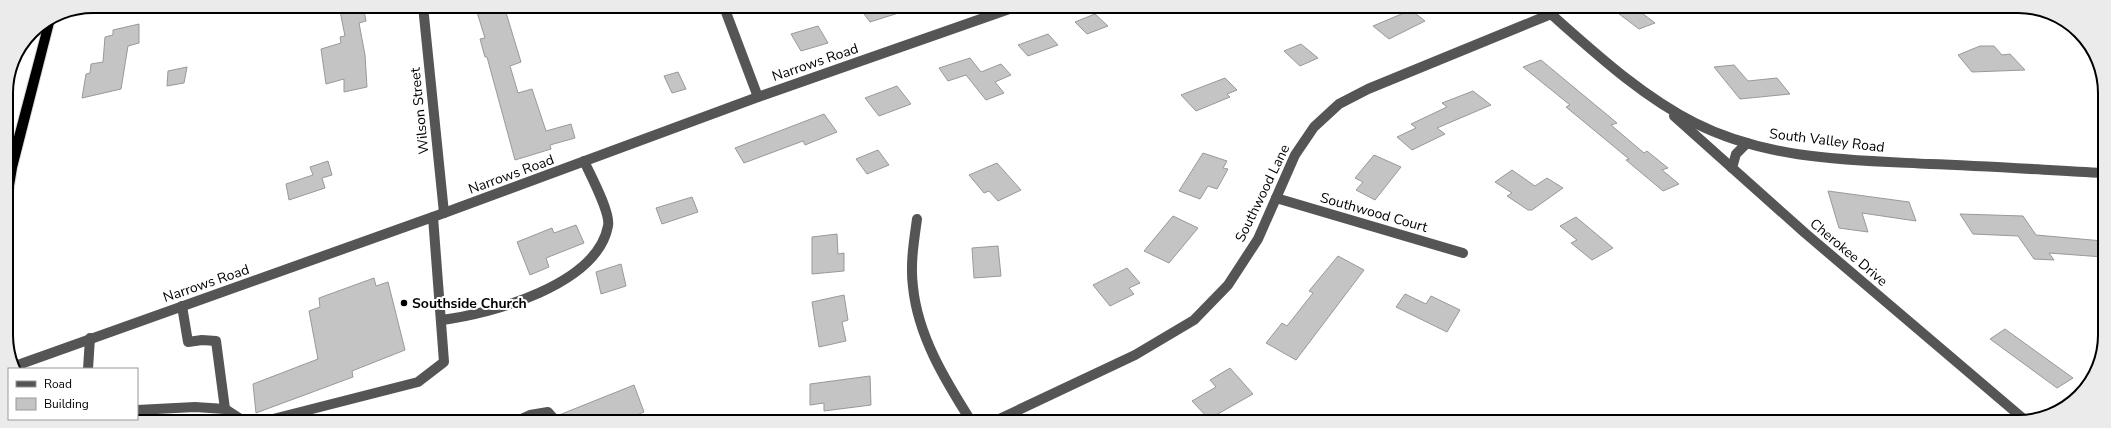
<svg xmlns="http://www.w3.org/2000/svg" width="2111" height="428" viewBox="0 0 2111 428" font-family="'Nunito Sans',sans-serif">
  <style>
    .building { fill: #c4c4c4; stroke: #999 }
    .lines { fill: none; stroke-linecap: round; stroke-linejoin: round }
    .highway-casing { stroke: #dbdbdb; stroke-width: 2 }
    .minor { stroke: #555; stroke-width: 10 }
    .highway { fill: #000; fill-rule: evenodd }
    .poi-dot { fill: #000; stroke: #fff; stroke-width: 1.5 }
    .labels { text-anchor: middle; stroke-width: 4; stroke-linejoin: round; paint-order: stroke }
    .street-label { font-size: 14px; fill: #000; stroke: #fff }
    .poi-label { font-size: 14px; font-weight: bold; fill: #000; stroke: #fff; text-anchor: start }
    .rim { fill: none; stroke: #000; stroke-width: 2 }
  </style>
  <rect width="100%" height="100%" fill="#fff"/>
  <g class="building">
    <polygon points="339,6 363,6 366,21 359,23 365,55 367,87 344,92 344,79 326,84 321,49 341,43 340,37 345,36"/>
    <polygon points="486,6 504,6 521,62 510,66 518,93 532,89 546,131 571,124 575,138 550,145 551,149 515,160 487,57 485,57 480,39 485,38 476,9"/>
    <polygon points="859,7 907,7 908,10 870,22"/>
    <polygon points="1610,7 1634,7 1655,23 1639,29"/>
    <polygon points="1411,10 1425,21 1389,39 1373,26"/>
    <polygon points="1095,14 1108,26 1087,34 1075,22"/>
    <polygon points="139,24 139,43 128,46 121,89 82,98 86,74 90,73 91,64 103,62 105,37 113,35 113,30"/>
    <polygon points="818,26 828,43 801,51 791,34"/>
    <polygon points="1048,34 1058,45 1028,56 1018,45"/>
    <polygon points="1301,44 1318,58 1300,66 1284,51"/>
    <polygon points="1980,46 1994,46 2002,55 2010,54 2025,70 1972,72 1958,55"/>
    <polygon points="970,58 981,72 1001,64 1011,75 995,82 1004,93 986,100 966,75 948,81 939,68"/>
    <polygon points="1541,60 1617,123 1611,125 1644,153 1647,151 1668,168 1662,170 1679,184 1663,191 1626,160 1629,159 1566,107 1570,105 1523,67"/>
    <polygon points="1734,65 1748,81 1777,78 1790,94 1740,99 1714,67"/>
    <polygon points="187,67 184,83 167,86 168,71"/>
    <polygon points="678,72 686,89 672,93 664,76"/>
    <polygon points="1225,78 1237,90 1227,94 1230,97 1196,111 1181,95"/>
    <polygon points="897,86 911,104 879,116 865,98"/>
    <polygon points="1473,91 1491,105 1437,128 1445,134 1412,150 1397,137 1416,128 1411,124 1447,107 1442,103"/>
    <polygon points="824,114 837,132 805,145 803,141 744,163 735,148"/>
    <polygon points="878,150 889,165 867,174 856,159"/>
    <polygon points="1203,153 1227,161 1223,168 1228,169 1217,189 1208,186 1200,199 1179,191"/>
    <polygon points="1374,155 1401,167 1375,200 1356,190 1363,182 1355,178"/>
    <polygon points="328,161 332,175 322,178 325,188 289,200 286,184 313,175 310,167"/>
    <polygon points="997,163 1021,190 998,201 989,191 984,193 969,175"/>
    <polygon points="1512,170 1535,186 1547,178 1563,188 1532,210 1528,210 1507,196 1512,193 1495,182"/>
    <polygon points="1828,191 1909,202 1916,221 1862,213 1868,232 1839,228"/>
    <polygon points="692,197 698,212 662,224 656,208"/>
    <polygon points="1960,214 2023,216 2036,235 2103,241 2103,257 2049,253 2054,260 2034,259 2018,236 1973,234"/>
    <polygon points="1173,216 1198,228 1169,263 1144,251"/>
    <polygon points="1576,217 1613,248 1592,260 1571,243 1577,240 1560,226"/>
    <polygon points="576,225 584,243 546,258 549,267 530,275 517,242 552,228 554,233"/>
    <polygon points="837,234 838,254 844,253 844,271 812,274 812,237"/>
    <polygon points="998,246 1001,276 974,278 972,248"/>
    <polygon points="1338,256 1364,270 1296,360 1266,343 1282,323 1287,326 1313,293 1309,291"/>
    <polygon points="621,264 626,286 601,294 596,272"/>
    <polygon points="1127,268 1140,283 1129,288 1134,294 1110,306 1093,285"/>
    <polygon points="374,278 376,286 388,282 405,350 352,371 353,377 256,413 253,384 318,359 309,311 320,307 319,298"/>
    <polygon points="1405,294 1426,304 1431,296 1460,310 1447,332 1396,307"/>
    <polygon points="844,295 848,320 842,322 846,341 819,347 812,302"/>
    <polygon points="2005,329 2073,378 2057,388 1990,339"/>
    <polygon points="1230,368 1253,394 1209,419 1192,401 1216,387 1210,380"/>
    <polygon points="870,376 871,405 824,411 824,403 810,405 810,384"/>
    <polygon points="634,385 644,412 622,421 562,421 559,415"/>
  </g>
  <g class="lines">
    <defs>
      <polygon id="highway" points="54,17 55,19 17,168 13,192 7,196 7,163 44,23"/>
    </defs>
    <use href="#highway" class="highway-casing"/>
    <g class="minor">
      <polyline points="423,6 444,213"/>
      <polyline points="724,7 758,97"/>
      <path d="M 1543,7 C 1591,49 1638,94 1695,123 C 1768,160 1851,160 1930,164 C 1988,166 2045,170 2103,173"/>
      <polyline points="1674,116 1805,233 2026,421"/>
      <polyline points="1732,168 1736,154 1747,143"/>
      <polyline points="1276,198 1463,253"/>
      <path d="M 917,219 C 914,241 910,264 913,287 C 918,336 945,380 971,421"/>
      <polyline points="182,306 188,342 202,340 216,341 225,409"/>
      <path d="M 441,320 C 491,314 597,285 608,226 C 611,213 590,174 584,161"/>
      <polyline points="15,366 444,213 758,97 1015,7"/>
      <polyline points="88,369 90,338"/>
      <polyline points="137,410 195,407 225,409 242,420"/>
      <polyline points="86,419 90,420"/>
      <polyline points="104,420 108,419"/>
      <polyline points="256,420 273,419 418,382 444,362 433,217"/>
      <polyline points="517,421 530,415 548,412 556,421"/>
      <polyline points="995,421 1135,355 1194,320 1228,285 1258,239 1295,155 1314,127 1339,104 1368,89 1551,14"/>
    </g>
    <use href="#highway" class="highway"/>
  </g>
  <circle class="poi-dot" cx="404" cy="303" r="4"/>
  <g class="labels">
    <g class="street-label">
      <text transform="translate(815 62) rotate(-19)" y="5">Narrows Road</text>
      <text transform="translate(419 111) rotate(-96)" y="5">Wilson Street</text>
      <text transform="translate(1827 140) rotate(7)" y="5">South Valley Road</text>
      <text transform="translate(511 174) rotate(-20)" y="5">Narrows Road</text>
      <text transform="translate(1262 193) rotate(-64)" y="5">Southwood Lane</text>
      <text transform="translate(1374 212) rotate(16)" y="5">Southwood Court</text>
      <text transform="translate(1849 252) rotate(40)" y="5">Cherokee Drive</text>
      <text transform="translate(206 283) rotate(-19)" y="5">Narrows Road</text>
    </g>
    <g class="poi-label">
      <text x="412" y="308">Southside Church</text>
    </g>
  </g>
  <path d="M0 0H2111V428H0ZM93 13H2018A80 80 0 0 1 2098 93V335A80 80 0 0 1 2018 415H93A80 80 0 0 1 13 335V93A80 80 0 0 1 93 13Z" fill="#ebebeb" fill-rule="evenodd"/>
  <path class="rim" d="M93 13H2018A80 80 0 0 1 2098 93V335A80 80 0 0 1 2018 415H93A80 80 0 0 1 13 335V93A80 80 0 0 1 93 13Z"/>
  <rect x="8" y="368" width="130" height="52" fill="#ffffff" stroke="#999999"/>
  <rect x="16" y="381" width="20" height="6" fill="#555555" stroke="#999999"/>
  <text x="44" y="388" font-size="12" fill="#000000">Road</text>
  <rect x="16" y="398" width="20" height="12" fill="#c4c4c4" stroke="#999999"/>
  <text x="44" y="408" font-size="12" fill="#000000">Building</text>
</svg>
